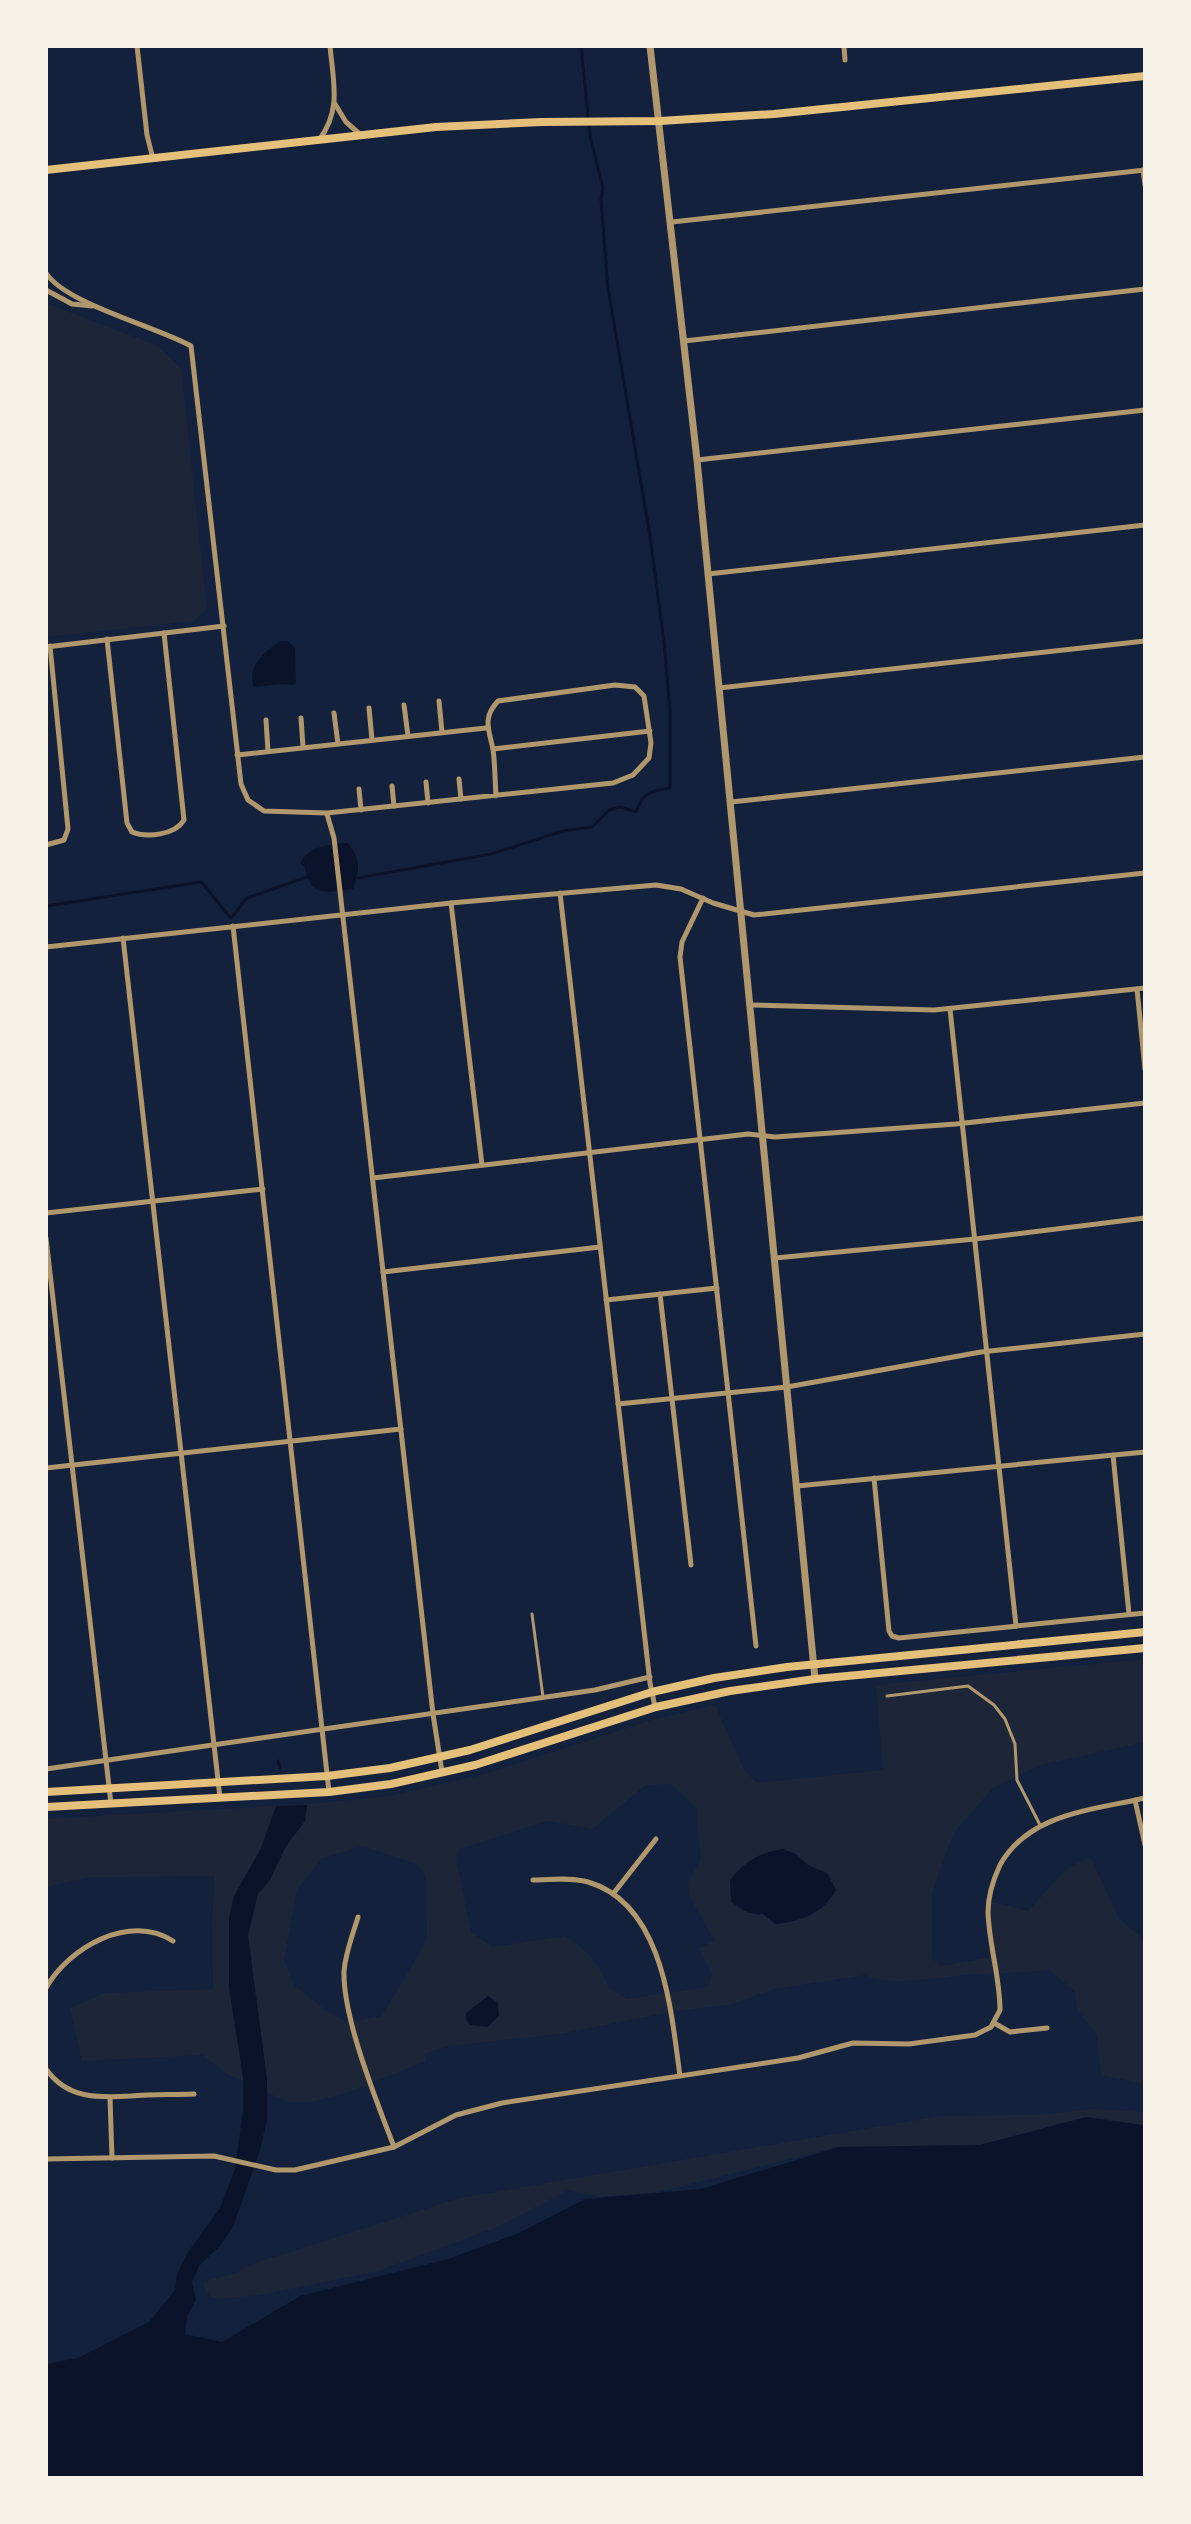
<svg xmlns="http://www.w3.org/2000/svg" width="1191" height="2524" viewBox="0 0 1191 2524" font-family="Raleway,sans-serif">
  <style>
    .green { fill: #1d2539; fill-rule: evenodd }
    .water { fill: #0b132b }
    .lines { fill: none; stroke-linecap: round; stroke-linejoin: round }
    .stream { stroke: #0b132b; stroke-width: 3 }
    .service { stroke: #b1986c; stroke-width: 3 }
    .minor { stroke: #b1986c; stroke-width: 5 }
    .tertiary { stroke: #b1986c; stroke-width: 7 }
    .secondary { stroke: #e5c07b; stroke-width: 8 }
    .primary { stroke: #e5c07b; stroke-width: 8 }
  </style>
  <rect width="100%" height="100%" fill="#14213d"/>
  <g class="green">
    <polygon points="46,303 158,346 181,369 207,609 194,621 46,637"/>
    <path d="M 1145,1659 L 1145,1742 L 1040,1765 L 993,1788 L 956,1830 L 949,1845 L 932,1893 L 932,1958 L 941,1966 L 993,1957 L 988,1901 L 1028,1911 L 1065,1870 L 1087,1858 L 1092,1860 L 1119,1919 L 1145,1940 L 1145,2084 L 1101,2075 L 1097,2035 L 1077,2010 L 1075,1991 L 1049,1970 C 1021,1973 994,1973 966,1975 C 937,1977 891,1987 865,1975 L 774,1989 L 729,2005 L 675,2011 L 559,2034 L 448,2046 L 424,2054 L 426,2061 L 349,2092 L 311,2102 L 288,2102 L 227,2074 L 202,2055 L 82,2061 L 70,2008 L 105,1993 L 213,1989 L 212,1923 L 215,1876 L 90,1877 L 46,1887 L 46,1819 L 311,1804 L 390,1796 L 485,1774 L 652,1720 L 715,1705 L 744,1770 L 757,1783 L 883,1770 L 876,1685 ZM 671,1784 L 696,1808 L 701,1859 L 688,1882 L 689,1895 L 714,1940 L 699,1949 L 712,1973 L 708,1987 L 627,1999 L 609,1989 C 601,1965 587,1949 565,1936 L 493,1947 L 471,1932 L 456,1859 L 459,1849 L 548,1821 L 592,1829 L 646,1785 ZM 363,1846 L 417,1864 L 426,1876 L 427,1940 L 382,2016 L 348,2022 L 328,2012 L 295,1986 L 284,1960 L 297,1890 L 322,1858 Z"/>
    <polygon points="1094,2109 1145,2112 1145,2127 1086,2117 980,2145 839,2147 658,2192 600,2197 569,2190 497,2227 378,2271 259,2295 220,2299 210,2296 203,2285 205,2281 236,2273 249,2265 460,2198 940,2116 1037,2115"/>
  </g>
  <g class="water">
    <path d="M 280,641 L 288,641 L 295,648 L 296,683 L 294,685 L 283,684 L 254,687 C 246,667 264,652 280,641 Z"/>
    <path d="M 348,843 C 361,859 360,870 353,889 C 329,891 311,900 305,868 L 300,863 C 311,845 328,845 348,843 Z"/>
    <polygon points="307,1805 305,1821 285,1848 270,1880 258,1894 248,1935 267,2079 267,2120 260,2150 233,2227 220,2246 199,2266 192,2282 196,2300 187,2316 185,2334 222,2342 300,2296 448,2259 519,2233 585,2199 701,2189 839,2147 980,2145 1086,2117 1143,2125 1145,2127 1145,2478 46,2478 46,2364 78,2358 149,2322 175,2290 177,2274 188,2252 220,2208 235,2169 243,2111 243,2077 229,1988 229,1918 234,1896 261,1848 276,1806"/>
    <path d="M 783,1849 L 796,1854 L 808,1865 L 827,1873 L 836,1890 C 823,1913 801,1922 775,1924 L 763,1914 C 748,1915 742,1910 731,1901 L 730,1880 C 745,1861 759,1853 783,1849 Z"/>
    <polygon points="488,1996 498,2003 499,2016 487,2027 470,2025 466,2019 466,2013"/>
  </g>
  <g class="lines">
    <g class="stream">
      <path d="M 358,878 L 491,854 L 563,831 L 592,827 L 609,810 L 620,807 L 636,812 C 643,793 650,791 670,788 L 670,712 L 664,642 L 650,536 L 608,288 L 601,199 L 603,188 L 590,136 L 581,46"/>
      <polyline points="46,906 201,882 231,918 247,898 307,877"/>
      <polyline points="278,1761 280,1768"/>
    </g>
    <g class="service">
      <polyline points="532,1614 543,1697"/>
      <polyline points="887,1696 968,1686 994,1705 1005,1719 1015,1744 1017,1780 1040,1825"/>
    </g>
    <g class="minor">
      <polyline points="137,46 147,135 153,159"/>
      <polyline points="844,46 845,60"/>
      <polyline points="335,104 346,122 362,136"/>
      <path d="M 319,140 C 342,110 333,81 330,46"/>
      <polyline points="1143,170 1145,185"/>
      <polyline points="672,222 1145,170"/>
      <path d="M 46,273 C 66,304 155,326 191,346 L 241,784 L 248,800 L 264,811 L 327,813 L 613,783 L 633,775 L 649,758 L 651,743 L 644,696 L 635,687 L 615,685 L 498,701 C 482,718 489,730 493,749 C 495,764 495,781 496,796"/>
      <polyline points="46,290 72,304 92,306"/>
      <polyline points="684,341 1145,289"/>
      <polyline points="697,460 1145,410"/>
      <polyline points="708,574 1145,525"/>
      <path d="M 107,639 L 127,823 L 132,832 C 147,838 175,835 184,820 L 164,633"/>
      <polyline points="46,647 224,626"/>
      <polyline points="719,688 1145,641"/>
      <polyline points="439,701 442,732"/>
      <polyline points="404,705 408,736"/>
      <polyline points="369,708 372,740"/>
      <polyline points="334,713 338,744"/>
      <polyline points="301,718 303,747"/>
      <polyline points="266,720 268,751"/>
      <polyline points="493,749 650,731"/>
      <polyline points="237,755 486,728"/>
      <polyline points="459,779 461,799"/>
      <polyline points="426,782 428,803"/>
      <polyline points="392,786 394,806"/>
      <polyline points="359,789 361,810"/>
      <polyline points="731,802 1145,757"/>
      <polyline points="327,814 334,838 433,1714 442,1772"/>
      <polyline points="46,845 64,840 68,829 50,646"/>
      <polyline points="560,893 650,1683 655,1707"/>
      <polyline points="703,898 682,942 680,957 756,1646"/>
      <polyline points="451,903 482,1165"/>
      <polyline points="233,926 329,1792"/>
      <polyline points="123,938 220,1798"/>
      <polyline points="46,947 451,903 656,885 681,889 713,903 754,915 1145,873"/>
      <polyline points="1137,989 1145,1069"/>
      <polyline points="751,1005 934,1010 1145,988"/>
      <polyline points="950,1009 1016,1626"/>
      <polyline points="373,1178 748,1134 775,1137 956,1124 1145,1103"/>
      <polyline points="46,1213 263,1189"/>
      <polyline points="46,1238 111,1804"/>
      <polyline points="775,1258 975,1239 1145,1218"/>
      <polyline points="383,1272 600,1247"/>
      <polyline points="660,1294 691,1565"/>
      <polyline points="606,1300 717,1288"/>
      <polyline points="618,1404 787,1387 981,1352 1145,1334"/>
      <polyline points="1113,1455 1129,1614"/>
      <polyline points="46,1468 401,1429"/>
      <polyline points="874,1478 889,1631 892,1636 899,1638 1145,1613"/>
      <polyline points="797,1486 1145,1452"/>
      <polyline points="46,1769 595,1690 650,1677"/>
      <polyline points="1135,1800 1145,1845"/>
      <path d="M 533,1880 C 551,1880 571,1877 588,1882 C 664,1904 671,2012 680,2076"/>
      <polyline points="613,1894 656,1839"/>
      <path d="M 358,1917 C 353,1934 345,1954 344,1972 C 343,2019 377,2102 394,2147"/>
      <path d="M 46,1988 C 69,1947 130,1913 173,1941"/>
      <polyline points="994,2023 1010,2032 1047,2028"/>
      <path d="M 46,2069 C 67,2099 98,2098 131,2096 C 152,2094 173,2095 194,2094"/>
      <polyline points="110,2098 112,2158"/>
      <path d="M 46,2159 L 214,2156 L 276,2170 L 295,2170 L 394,2147 L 456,2115 L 502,2103 L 798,2058 L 853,2043 L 909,2044 L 975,2035 L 991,2027 L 1000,2010 C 1000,1977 989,1945 988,1912 C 988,1896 993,1880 1000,1865 C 1029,1813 1093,1810 1145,1798"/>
    </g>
    <polyline class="tertiary" points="650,46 697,460 815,1679"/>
    <polyline class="secondary" points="46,170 436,127 542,122 660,121 774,114 1145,76"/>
    <g class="primary">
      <polyline points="46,1792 327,1776 390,1768 470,1750 652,1692 714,1678 787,1667 1145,1632"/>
      <polyline points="46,1807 329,1792 391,1784 475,1765 656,1707 730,1691 815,1679 1145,1648"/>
    </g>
  </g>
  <rect width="1191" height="2524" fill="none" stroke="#f6f1e7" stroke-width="96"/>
</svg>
